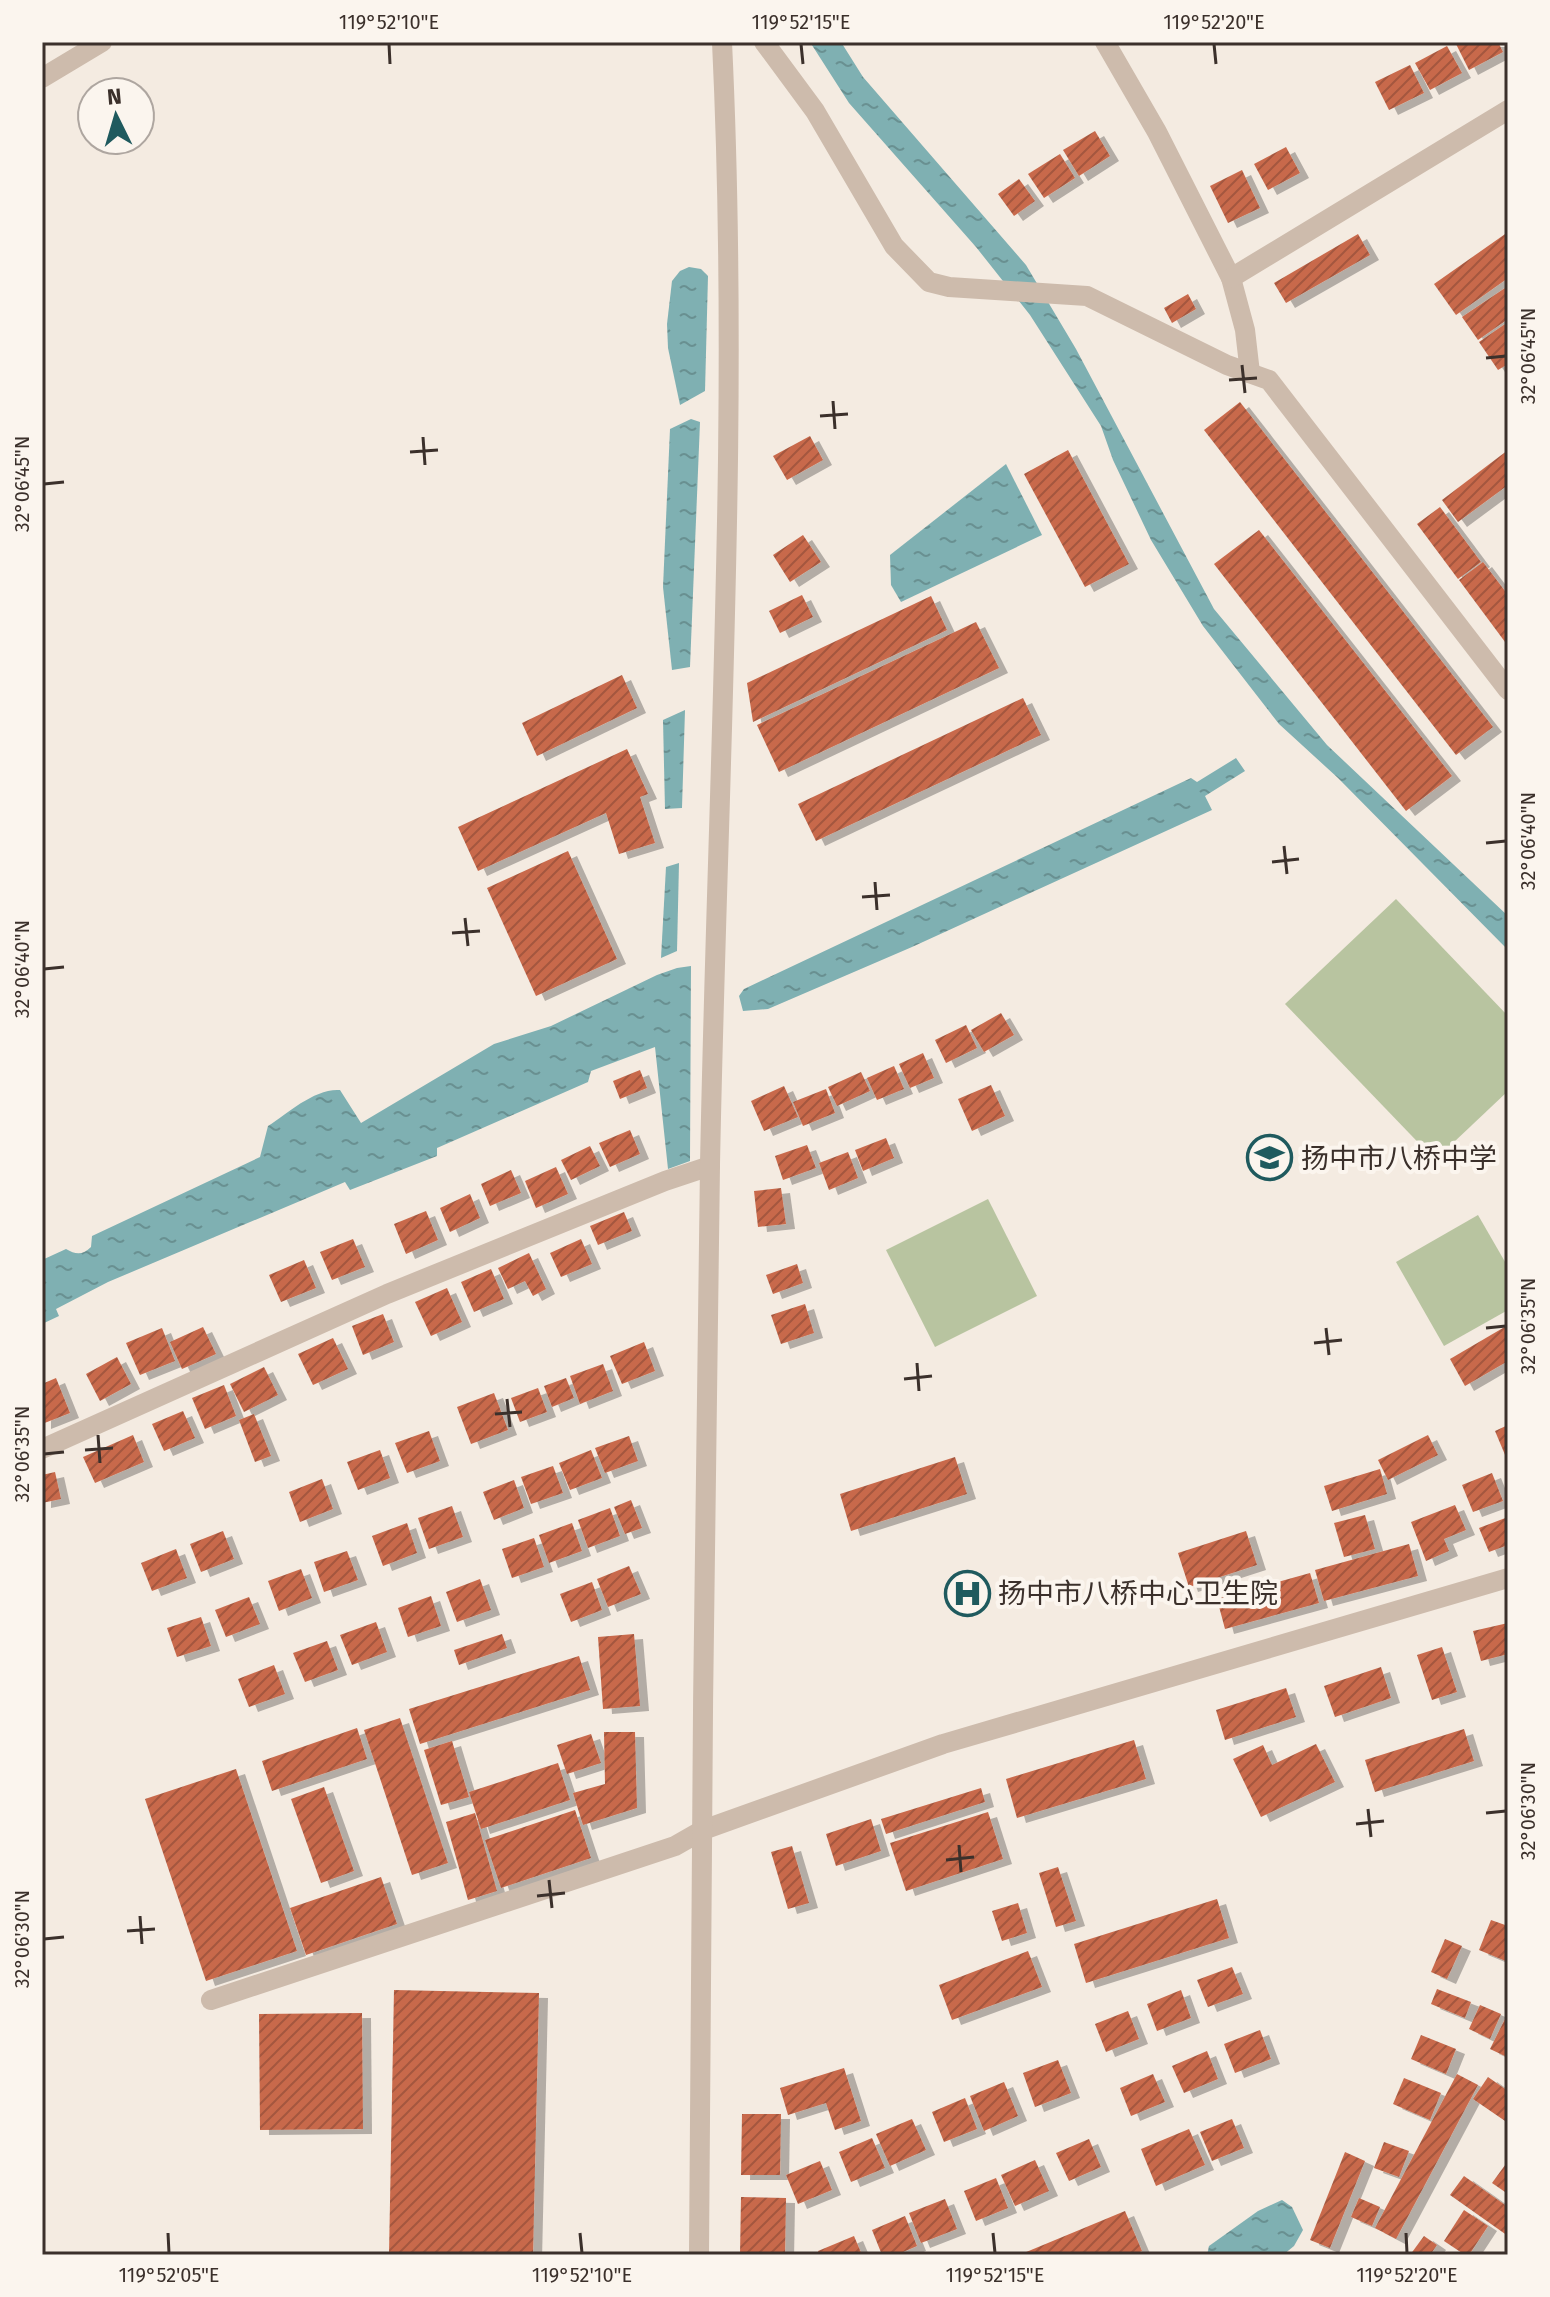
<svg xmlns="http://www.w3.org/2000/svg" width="1550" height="2297" viewBox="0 0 1550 2297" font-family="'Fira Sans','Noto Sans SC',sans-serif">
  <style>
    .green { fill: #b8c4a0 }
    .water { fill: url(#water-ripples) }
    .building { fill: url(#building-hatch); filter: url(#shadow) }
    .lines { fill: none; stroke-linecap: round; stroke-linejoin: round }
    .minor { stroke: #cdbbac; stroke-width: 20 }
    .tertiary { stroke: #cdbbac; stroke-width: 20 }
    .ticks { fill: none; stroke: #3b302b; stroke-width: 3 }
    .labels { text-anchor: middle; stroke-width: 8; stroke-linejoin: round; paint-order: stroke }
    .poi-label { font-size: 28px; fill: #3b302b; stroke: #fbf5ee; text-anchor: start }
    .neatline { fill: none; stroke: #3b302b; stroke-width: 3 }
    .ticks-label { font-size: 20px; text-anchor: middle; fill: #3b302b }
  </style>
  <defs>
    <pattern id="water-ripples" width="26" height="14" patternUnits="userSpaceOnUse" patternTransform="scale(2)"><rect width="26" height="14" fill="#7fb0b2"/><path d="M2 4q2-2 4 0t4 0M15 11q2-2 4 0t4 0" fill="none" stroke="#699091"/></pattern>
    <pattern id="building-hatch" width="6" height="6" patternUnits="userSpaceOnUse" patternTransform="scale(2)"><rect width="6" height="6" fill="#c8694b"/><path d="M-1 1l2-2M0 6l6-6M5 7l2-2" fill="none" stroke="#a4573f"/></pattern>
    <filter id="shadow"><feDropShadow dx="9" dy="5" stdDeviation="0" flood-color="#0004"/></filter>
  </defs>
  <rect width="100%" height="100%" fill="#f4ebe1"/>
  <g class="green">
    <polygon points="1396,899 1508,1016 1508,1091 1435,1160 1285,1004"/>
    <polygon points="988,1199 1037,1296 935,1347 886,1250"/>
    <polygon points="1478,1215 1508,1267 1508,1310 1444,1346 1396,1262"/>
  </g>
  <g class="water">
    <polygon points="810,42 841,42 863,77 1026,265 1076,349 1214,609 1327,745 1508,916 1508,950 1338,778 1279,724 1203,626 1151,540 1113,460 1101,426 1030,315 976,247 849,103"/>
    <polygon points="689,267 701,269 708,276 705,391 680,405 668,348 667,324 672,281 680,271"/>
    <polygon points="691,419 700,422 690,667 672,670 663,587 670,429"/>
    <polygon points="1006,464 1042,535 901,602 891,585 890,555"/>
    <polygon points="685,710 682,808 665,809 663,720"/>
    <polygon points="1236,758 1245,771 1205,796 1212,810 912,947 768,1009 743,1011 739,996 744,989 1191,778 1197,782"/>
    <polygon points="679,863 677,951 661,958 666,867"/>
    <path d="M 691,966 L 690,1161 L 668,1169 L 655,1047 L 591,1071 L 588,1082 L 437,1148 L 437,1156 L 350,1190 L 345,1182 L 108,1282 L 56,1309 L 59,1316 L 42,1324 L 42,1260 L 66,1249 C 76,1255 83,1255 91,1247 L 92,1236 L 260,1157 L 268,1126 C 288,1113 315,1088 340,1090 L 361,1123 L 494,1044 L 551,1026 L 657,975 L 677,968 Z"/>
    <polygon points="1282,2200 1292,2207 1303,2230 1294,2246 1283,2255 1207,2255 1209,2246 1258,2211"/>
  </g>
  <g class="building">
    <polygon points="1455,42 1498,42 1503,52 1469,70"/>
    <polygon points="1447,46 1462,73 1430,90 1415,63"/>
    <polygon points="1410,65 1424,93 1389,110 1375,82"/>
    <polygon points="1095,131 1110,156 1079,176 1063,150"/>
    <polygon points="1286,147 1300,173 1268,190 1254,164"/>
    <polygon points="1060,154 1075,178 1044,198 1028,174"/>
    <polygon points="1242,170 1260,208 1228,223 1210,186"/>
    <polygon points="1019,179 1035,201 1014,216 998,194"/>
    <polygon points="1508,232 1508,278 1456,315 1434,284"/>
    <polygon points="1358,234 1370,255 1286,303 1274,283"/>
    <polygon points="1508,286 1508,319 1478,340 1462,317"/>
    <polygon points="1188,294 1196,309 1172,323 1164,308"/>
    <polygon points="1508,322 1508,364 1498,370 1479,342"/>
    <polygon points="1240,402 1493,727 1456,755 1204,430"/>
    <polygon points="810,436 823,460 787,480 773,456"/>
    <polygon points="1068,450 1129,564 1085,587 1024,474"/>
    <polygon points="1508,450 1508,485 1458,522 1442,500"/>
    <polygon points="1440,507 1481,562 1458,579 1417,524"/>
    <polygon points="1259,530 1452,776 1406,811 1214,564"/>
    <polygon points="803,535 821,562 790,582 773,555"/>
    <polygon points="1483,562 1508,595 1508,646 1459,580"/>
    <polygon points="802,595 813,617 780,633 769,611"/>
    <polygon points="931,596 947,630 753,722 747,683"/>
    <polygon points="976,622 999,668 779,772 757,725"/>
    <polygon points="622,675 637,708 537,756 522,723"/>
    <polygon points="1023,698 1041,735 816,841 798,804"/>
    <polygon points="627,749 648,794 640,797 655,843 619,854 606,813 478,871 458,827"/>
    <polygon points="568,851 617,959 536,996 487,888"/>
    <polygon points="1001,1013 1014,1035 984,1052 971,1030"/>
    <polygon points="966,1025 977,1048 946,1063 935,1040"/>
    <polygon points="923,1053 934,1078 910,1088 899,1064"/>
    <polygon points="894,1066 904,1089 877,1100 867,1078"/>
    <polygon points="640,1070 647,1088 620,1099 613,1081"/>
    <polygon points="861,1072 870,1091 837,1106 828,1087"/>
    <polygon points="991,1085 1005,1116 972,1131 958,1099"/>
    <polygon points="784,1086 798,1117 764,1131 751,1101"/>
    <polygon points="826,1089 835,1113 803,1126 793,1102"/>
    <polygon points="630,1130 640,1154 610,1167 599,1143"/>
    <polygon points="886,1138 894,1158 863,1171 855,1150"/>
    <polygon points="807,1145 816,1168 783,1180 775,1156"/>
    <polygon points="590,1146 600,1166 571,1180 561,1160"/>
    <polygon points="848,1152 858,1178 829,1190 819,1163"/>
    <polygon points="556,1167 568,1194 536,1208 525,1181"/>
    <polygon points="511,1170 521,1193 490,1206 481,1184"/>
    <polygon points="781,1188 786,1224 758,1227 754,1191"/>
    <polygon points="470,1194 480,1218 450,1232 440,1208"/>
    <polygon points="426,1211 438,1240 406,1254 394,1224"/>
    <polygon points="624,1212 632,1231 598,1245 590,1226"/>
    <polygon points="353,1239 365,1267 332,1280 320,1252"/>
    <polygon points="581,1239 592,1264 561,1277 550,1253"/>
    <polygon points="529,1253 546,1289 533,1296 525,1281 508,1289 498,1268"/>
    <polygon points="304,1260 316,1288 281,1302 269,1275"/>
    <polygon points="797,1264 803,1283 773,1294 766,1275"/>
    <polygon points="491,1269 504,1299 474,1312 461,1282"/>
    <polygon points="447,1288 462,1322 431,1336 415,1302"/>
    <polygon points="805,1304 814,1333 781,1344 771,1315"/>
    <polygon points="383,1314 394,1342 363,1355 352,1326"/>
    <polygon points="1508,1325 1508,1361 1465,1386 1450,1359"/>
    <polygon points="203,1327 216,1354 182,1369 170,1342"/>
    <polygon points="162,1328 175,1361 140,1375 126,1343"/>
    <polygon points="333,1338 348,1369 313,1385 298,1354"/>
    <polygon points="644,1342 655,1371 622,1384 610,1356"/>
    <polygon points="117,1357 131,1384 100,1401 86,1374"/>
    <polygon points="603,1364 613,1391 580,1404 570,1376"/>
    <polygon points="264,1367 278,1395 244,1412 230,1384"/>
    <polygon points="56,1378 70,1413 42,1424 42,1384"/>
    <polygon points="566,1378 574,1398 552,1407 544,1386"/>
    <polygon points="224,1385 236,1416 205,1429 192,1398"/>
    <polygon points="538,1388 547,1412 520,1422 511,1398"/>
    <polygon points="494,1393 508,1430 471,1444 457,1407"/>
    <polygon points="183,1411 195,1438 164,1451 152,1424"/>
    <polygon points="254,1414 271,1456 255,1462 239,1420"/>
    <polygon points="1508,1425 1508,1462 1495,1431"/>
    <polygon points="429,1431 440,1461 407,1473 395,1443"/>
    <polygon points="133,1435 144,1462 95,1483 83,1457"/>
    <polygon points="1428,1435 1438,1455 1388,1480 1378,1460"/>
    <polygon points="629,1436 638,1461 605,1473 595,1448"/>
    <polygon points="380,1450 390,1478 358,1490 347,1462"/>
    <polygon points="591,1450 602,1478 570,1490 559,1463"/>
    <polygon points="955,1457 967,1494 851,1531 840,1494"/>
    <polygon points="553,1466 563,1493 531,1504 521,1477"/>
    <polygon points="1380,1469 1387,1494 1332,1511 1324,1486"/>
    <polygon points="55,1472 61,1499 42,1503 42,1475"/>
    <polygon points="1492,1473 1503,1501 1473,1512 1462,1485"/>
    <polygon points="322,1479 333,1509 300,1522 289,1492"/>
    <polygon points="514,1480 524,1508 494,1520 483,1492"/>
    <polygon points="631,1500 642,1528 625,1534 614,1507"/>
    <polygon points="1455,1505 1466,1530 1444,1539 1449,1551 1426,1561 1411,1522"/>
    <polygon points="452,1506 463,1537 429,1549 418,1518"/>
    <polygon points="610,1508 620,1536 588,1548 578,1520"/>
    <polygon points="1365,1515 1375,1549 1344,1557 1334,1523"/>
    <polygon points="1508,1517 1508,1545 1489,1552 1479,1528"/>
    <polygon points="407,1523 417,1553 383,1566 372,1536"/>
    <polygon points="572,1523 582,1551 549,1563 539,1535"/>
    <polygon points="223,1531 234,1559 201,1572 190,1544"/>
    <polygon points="1246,1531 1257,1565 1189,1587 1178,1553"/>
    <polygon points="534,1538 544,1567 512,1578 502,1549"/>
    <polygon points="1409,1544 1418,1576 1324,1601 1315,1570"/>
    <polygon points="176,1549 187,1578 152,1591 141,1563"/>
    <polygon points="347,1551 358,1580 324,1592 314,1562"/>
    <polygon points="629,1566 641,1594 608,1607 597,1579"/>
    <polygon points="301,1569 312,1598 279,1611 268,1581"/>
    <polygon points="1310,1573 1319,1603 1225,1629 1217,1599"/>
    <polygon points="480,1579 491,1610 457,1622 446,1592"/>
    <polygon points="592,1582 602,1610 571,1622 560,1594"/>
    <polygon points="431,1596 441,1626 408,1637 398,1608"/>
    <polygon points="249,1597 260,1624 226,1637 215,1610"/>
    <polygon points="201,1617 211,1646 177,1657 167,1628"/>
    <polygon points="376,1622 387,1652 352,1665 340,1635"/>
    <polygon points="1508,1623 1508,1654 1481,1661 1473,1631"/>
    <polygon points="502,1634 507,1648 459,1665 454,1650"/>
    <polygon points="634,1634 640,1706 603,1709 598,1637"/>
    <polygon points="327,1641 338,1670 305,1682 293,1653"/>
    <polygon points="1442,1647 1457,1692 1432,1700 1417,1655"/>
    <polygon points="579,1656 590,1690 420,1744 409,1709"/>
    <polygon points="274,1665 285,1694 249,1707 238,1679"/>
    <polygon points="1381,1667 1391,1698 1335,1717 1324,1686"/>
    <polygon points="1286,1688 1296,1717 1225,1740 1216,1710"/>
    <polygon points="400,1718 448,1863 412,1875 364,1730"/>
    <polygon points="357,1728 367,1759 272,1791 262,1761"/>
    <polygon points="1464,1729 1474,1761 1375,1792 1365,1760"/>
    <polygon points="604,1732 635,1732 637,1808 583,1825 573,1793 605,1784"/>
    <polygon points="591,1734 601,1763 567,1774 557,1745"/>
    <polygon points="1134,1740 1146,1779 1017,1818 1006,1779"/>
    <polygon points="452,1741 469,1797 441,1805 424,1750"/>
    <polygon points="1316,1744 1335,1782 1261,1817 1233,1759 1263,1745 1272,1765"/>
    <polygon points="558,1763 570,1800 481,1829 469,1792"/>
    <polygon points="236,1769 297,1951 206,1981 145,1799"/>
    <polygon points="324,1787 354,1871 321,1883 291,1799"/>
    <polygon points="981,1788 985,1802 886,1834 881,1819"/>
    <polygon points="575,1810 591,1858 501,1888 485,1840"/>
    <polygon points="988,1812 1003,1859 906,1891 890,1843"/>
    <polygon points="475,1813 497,1891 468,1900 446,1822"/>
    <polygon points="871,1819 881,1851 836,1866 826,1834"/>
    <polygon points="792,1846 809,1903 788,1909 771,1852"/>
    <polygon points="1058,1867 1076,1921 1056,1927 1039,1873"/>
    <polygon points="381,1877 397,1924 306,1955 290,1908"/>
    <polygon points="1217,1899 1229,1938 1086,1983 1074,1944"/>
    <polygon points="1018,1903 1027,1933 1002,1941 992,1911"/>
    <polygon points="1491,1920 1508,1926 1508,1962 1479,1950"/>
    <polygon points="1445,1939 1462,1946 1447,1979 1431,1972"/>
    <polygon points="1028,1951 1042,1987 952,2020 939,1985"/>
    <polygon points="1232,1967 1243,1994 1208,2007 1197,1980"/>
    <polygon points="1437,1989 1471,2002 1465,2018 1431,2004"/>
    <polygon points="394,1990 539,1993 533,2255 389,2255"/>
    <polygon points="1181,1990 1191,2018 1157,2031 1147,2004"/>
    <polygon points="1480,2005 1501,2014 1490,2039 1469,2029"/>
    <polygon points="1128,2011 1139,2039 1106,2052 1095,2024"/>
    <polygon points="362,2013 363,2129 260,2130 259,2014"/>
    <polygon points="1508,2013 1508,2054 1507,2057 1490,2049"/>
    <polygon points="1260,2030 1271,2059 1235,2073 1224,2044"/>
    <polygon points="1421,2035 1456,2049 1446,2074 1411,2059"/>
    <polygon points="1207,2051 1218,2079 1184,2093 1172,2066"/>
    <polygon points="1058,2060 1071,2093 1035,2107 1023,2073"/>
    <polygon points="844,2068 861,2121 835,2130 826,2103 788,2115 780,2088"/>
    <polygon points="1153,2074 1165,2102 1131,2116 1120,2088"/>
    <polygon points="1457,2074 1478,2085 1396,2239 1375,2228"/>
    <polygon points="1488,2077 1508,2091 1508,2123 1473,2099"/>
    <polygon points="1404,2078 1441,2093 1430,2120 1393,2104"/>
    <polygon points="1004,2082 1018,2116 984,2131 970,2096"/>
    <polygon points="965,2098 977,2129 944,2142 932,2112"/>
    <polygon points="742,2114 781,2114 780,2175 741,2175"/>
    <polygon points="912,2119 926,2150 890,2166 876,2134"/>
    <polygon points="1232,2119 1244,2148 1212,2161 1200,2132"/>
    <polygon points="1189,2129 1205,2165 1156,2186 1141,2149"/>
    <polygon points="872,2138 885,2168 851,2182 839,2152"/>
    <polygon points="1089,2139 1101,2167 1069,2181 1056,2153"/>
    <polygon points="1384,2142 1409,2151 1399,2177 1374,2168"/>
    <polygon points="1345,2152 1365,2161 1330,2248 1310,2240"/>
    <polygon points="1035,2160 1049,2191 1015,2206 1001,2175"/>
    <polygon points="820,2161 832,2190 798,2204 786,2175"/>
    <polygon points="1508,2161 1508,2194 1492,2183"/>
    <polygon points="1464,2176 1508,2207 1508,2236 1450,2195"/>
    <polygon points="996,2178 1008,2208 976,2221 964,2191"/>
    <polygon points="741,2197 786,2198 785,2255 740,2255"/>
    <polygon points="1359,2198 1380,2207 1372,2226 1351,2217"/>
    <polygon points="945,2199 957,2229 921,2243 909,2213"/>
    <polygon points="1464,2210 1488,2226 1469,2255 1465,2255 1444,2241"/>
    <polygon points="1125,2211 1142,2251 1133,2255 1019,2255"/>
    <polygon points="905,2216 917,2246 896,2255 882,2255 872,2230"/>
    <polygon points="854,2236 862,2255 819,2255 818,2251"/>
    <polygon points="1424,2236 1437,2245 1430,2255 1410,2255"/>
  </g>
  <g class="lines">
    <g class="minor">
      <polyline points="1105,42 1157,132 1231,278 1245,330 1250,373"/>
      <polyline points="42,78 102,42"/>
      <polyline points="1231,278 1508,110"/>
      <polyline points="42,1449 387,1294 665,1181 710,1166"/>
      <polyline points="211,2000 675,1846 703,1830 943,1744 1508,1578"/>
    </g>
    <g class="tertiary">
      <polyline points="764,42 815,111 894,246 929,282 949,287 1087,296 1227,365 1269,380 1508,690"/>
      <path d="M 699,2255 C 702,1892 703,1528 710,1165 C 717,791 740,416 722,42"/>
    </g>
  </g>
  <path class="ticks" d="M 389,44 L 390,64M 801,44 L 803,64M 1214,44 L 1216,64M 1486,358 L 1506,356M 1242,365 L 1245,393M 1229,380 L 1257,378M 833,401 L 835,429M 820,416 L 848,414M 423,437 L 425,465M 410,452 L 438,450M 44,484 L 64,482M 1486,843 L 1506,841M 1284,846 L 1287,874M 1272,862 L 1299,859M 875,882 L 877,910M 862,897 L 890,895M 465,918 L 468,946M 452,933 L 480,931M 44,969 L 64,967M 1326,1328 L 1329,1355M 1486,1328 L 1506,1326M 1314,1343 L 1342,1340M 917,1363 L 919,1391M 904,1379 L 932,1376M 507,1399 L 510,1427M 495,1414 L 522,1412M 98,1435 L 100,1463M 85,1450 L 113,1448M 44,1454 L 64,1452M 1368,1809 L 1371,1837M 1486,1813 L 1506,1811M 1356,1824 L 1384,1821M 959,1845 L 961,1872M 946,1860 L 974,1857M 549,1880 L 552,1908M 537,1896 L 565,1893M 140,1916 L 142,1944M 127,1931 L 155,1929M 44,1939 L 64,1937M 168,2233 L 169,2253M 580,2233 L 582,2253M 993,2233 L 995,2253M 1406,2233 L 1407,2253"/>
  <defs>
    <symbol id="school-ring" viewBox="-11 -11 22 22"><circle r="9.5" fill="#fbf5ee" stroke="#1f5a5e" stroke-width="1.5"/><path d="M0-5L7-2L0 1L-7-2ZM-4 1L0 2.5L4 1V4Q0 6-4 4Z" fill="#1f5a5e"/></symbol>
    <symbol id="hospital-ring" viewBox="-11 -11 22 22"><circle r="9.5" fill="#fbf5ee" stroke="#1f5a5e" stroke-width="1.5"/><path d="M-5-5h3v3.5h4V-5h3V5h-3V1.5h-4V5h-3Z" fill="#1f5a5e"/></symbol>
  </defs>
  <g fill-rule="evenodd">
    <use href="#school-ring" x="1244" y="1132" width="51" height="51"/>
    <use href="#hospital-ring" x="942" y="1568" width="51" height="51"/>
  </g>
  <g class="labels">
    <g class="poi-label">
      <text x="1301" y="1168">扬中市八桥中学</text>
      <text x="998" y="1603">扬中市八桥中心卫生院</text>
    </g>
  </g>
  <rect width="1550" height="2297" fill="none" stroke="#fbf5ee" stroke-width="88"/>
  <g transform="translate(116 116) rotate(355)"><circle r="38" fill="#fbf5ee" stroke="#aea6a0" stroke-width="2"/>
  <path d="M0-6L14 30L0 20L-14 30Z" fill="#1f5a5e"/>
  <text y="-12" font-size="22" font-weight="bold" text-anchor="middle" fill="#3b302b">N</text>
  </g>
  <rect x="44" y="44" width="1462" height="2209" class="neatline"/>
  <g class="ticks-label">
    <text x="389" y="29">119°52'10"E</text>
    <text x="801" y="29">119°52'15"E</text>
    <text x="1214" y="29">119°52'20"E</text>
    <text transform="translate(1528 356) rotate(-90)" y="7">32°06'45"N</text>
    <text transform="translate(22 484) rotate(-90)" y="7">32°06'45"N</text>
    <text transform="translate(1528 841) rotate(-90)" y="7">32°06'40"N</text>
    <text transform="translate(22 969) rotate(-90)" y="7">32°06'40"N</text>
    <text transform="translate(1528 1326) rotate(-90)" y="7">32°06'35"N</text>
    <text transform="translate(22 1454) rotate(-90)" y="7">32°06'35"N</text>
    <text transform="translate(1528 1811) rotate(-90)" y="7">32°06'30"N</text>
    <text transform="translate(22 1939) rotate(-90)" y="7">32°06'30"N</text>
    <text x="169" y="2282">119°52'05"E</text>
    <text x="582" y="2282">119°52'10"E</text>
    <text x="995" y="2282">119°52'15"E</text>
    <text x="1407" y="2282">119°52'20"E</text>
  </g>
</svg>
